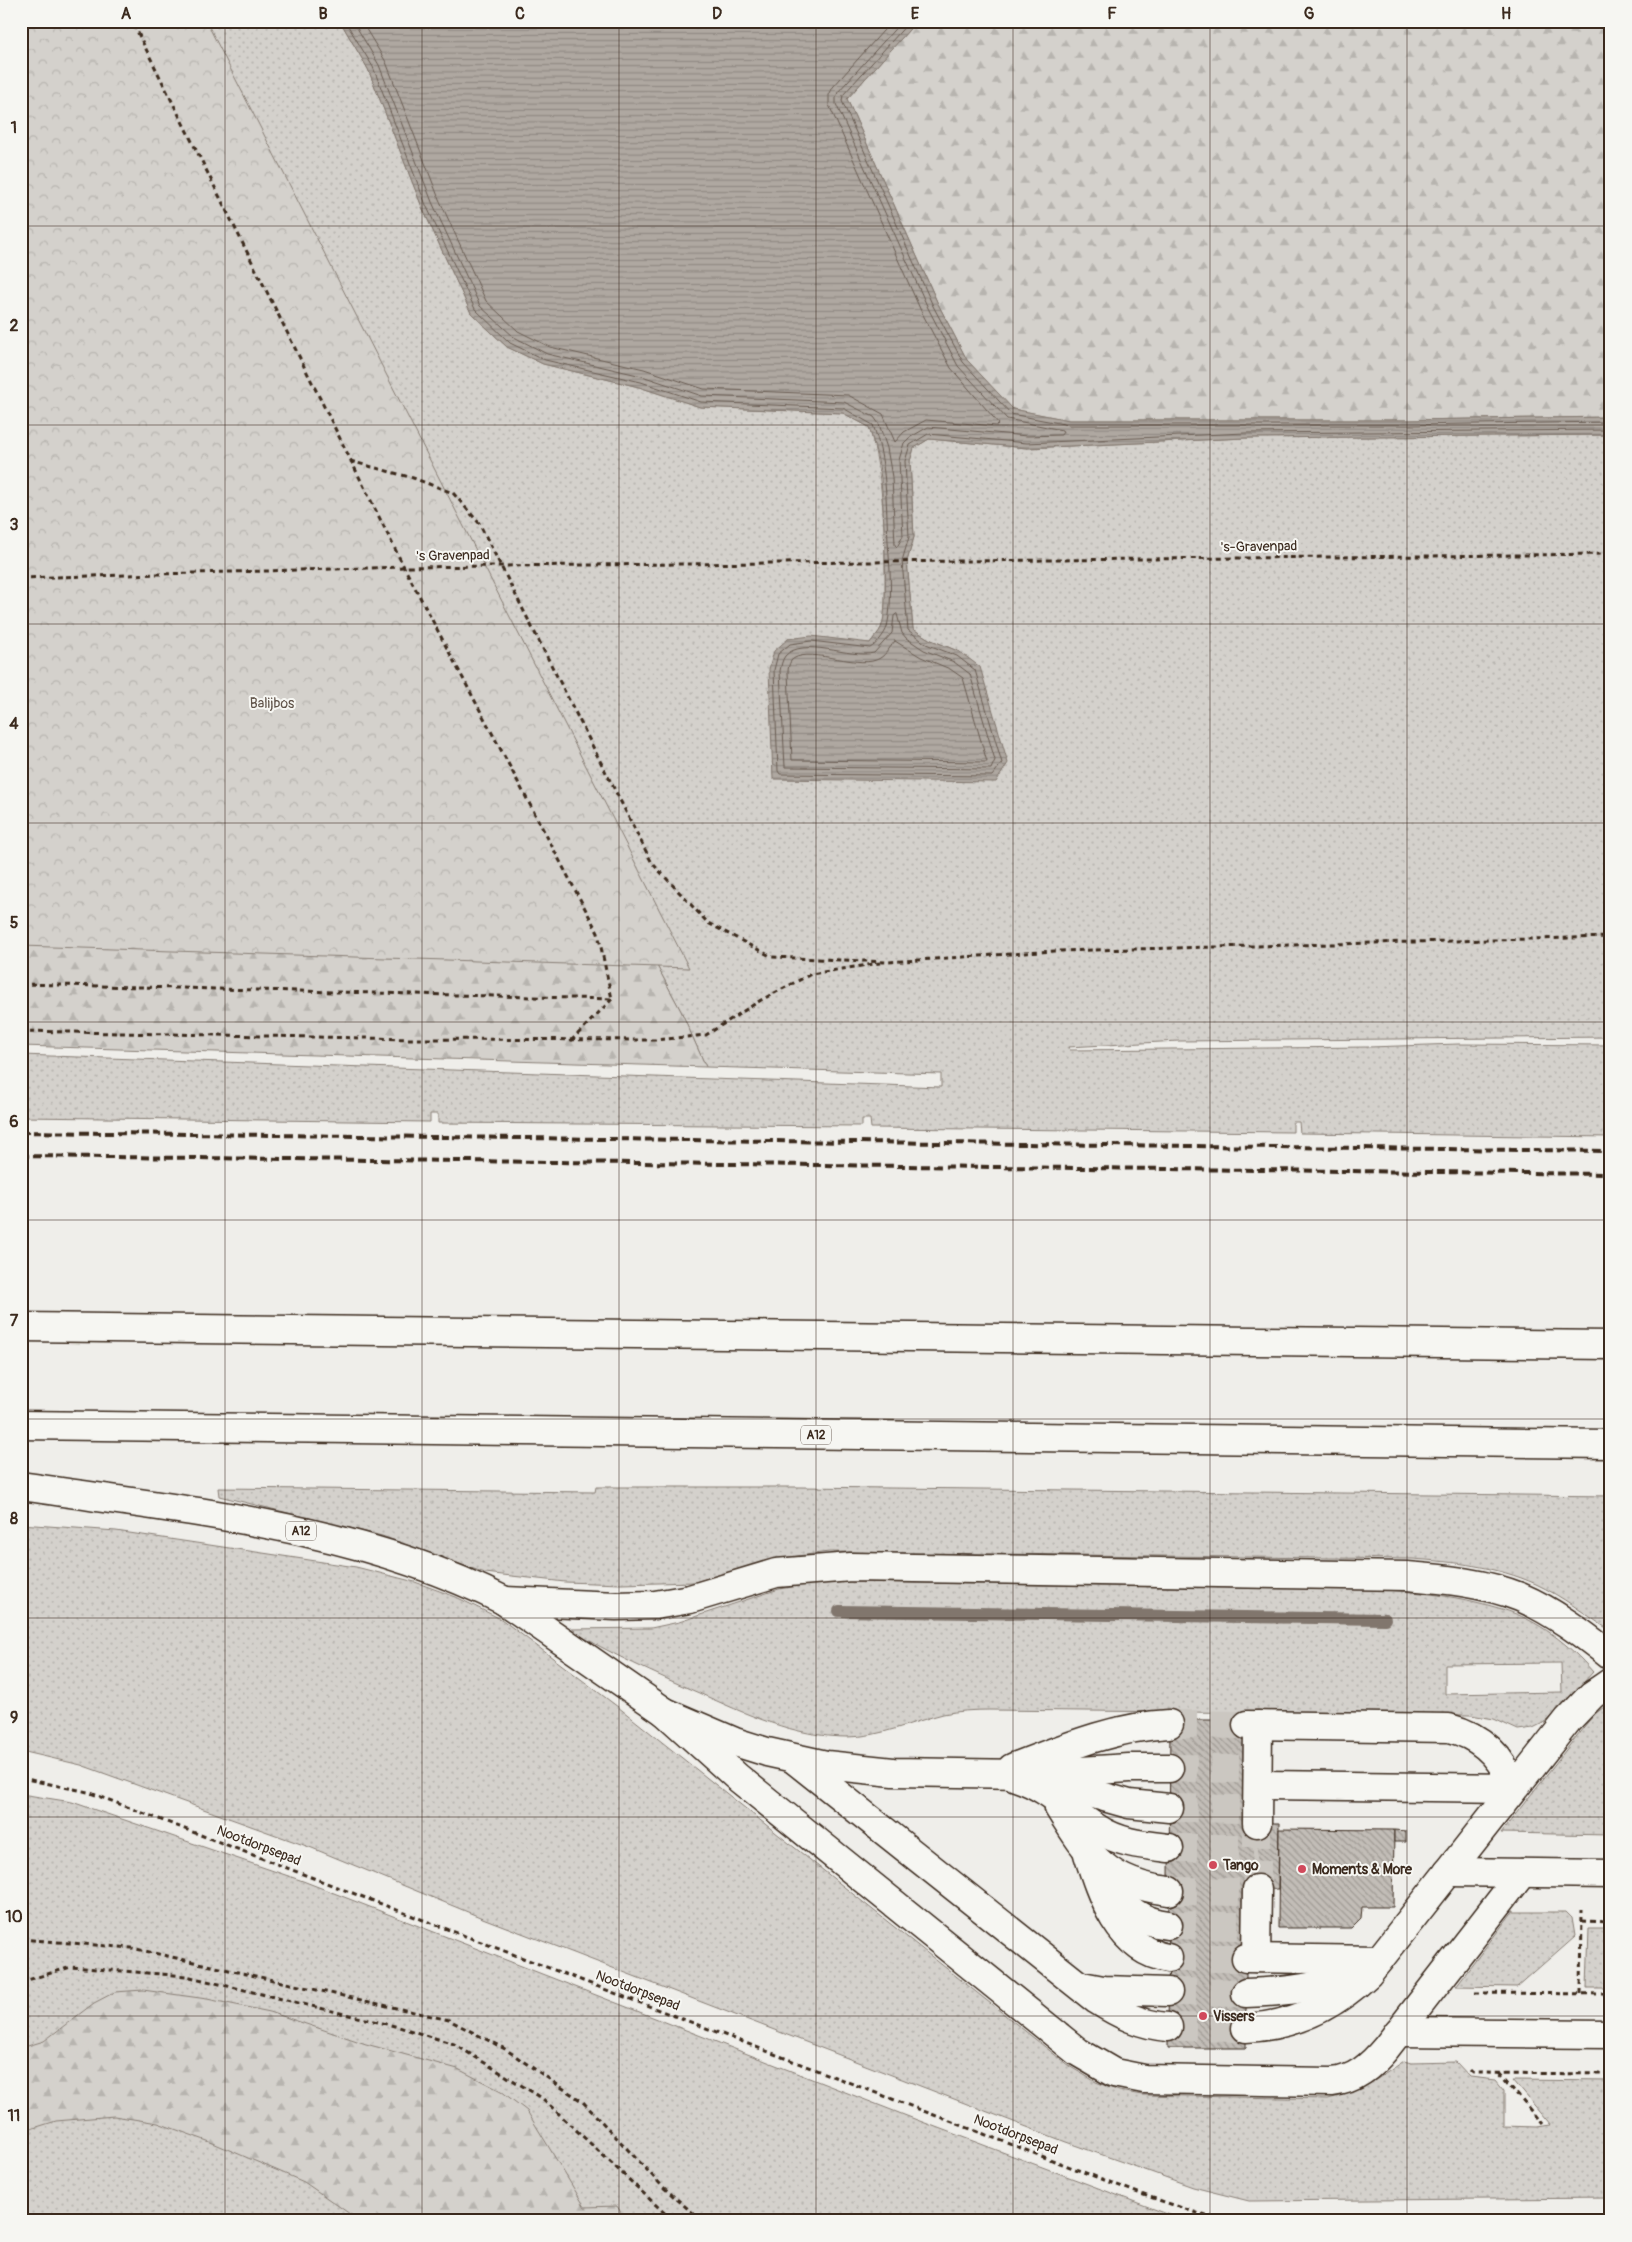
<svg xmlns="http://www.w3.org/2000/svg" width="1632" height="2242" viewBox="0 0 1632 2242" font-family="Pangolin,sans-serif">
  <style>
    .grass { fill: url(#grass-dots); stroke: #887e75; fill-rule: evenodd }
    .forest { fill: url(#forest-firs); stroke: #887e75 }
    .park { fill: url(#park-crowns); stroke: #887e75 }
    .water { fill: url(#water-rules); stroke: #81766d }
    .lines { fill: none; stroke-linecap: round; stroke-linejoin: round }
    .shore { stroke: #695c52; stroke-width: 1 }
    .stream { stroke: #81766d; stroke-width: 12 }
    .building { fill: url(#building-back-hatch); stroke: #3b2a1e }
    .minor-tunnel { stroke: #cbc7c1; stroke-width: 28; stroke-dasharray: 28 14; stroke-linecap: butt }
    .minor-casing { stroke: #3b2a1e; stroke-width: 31 }
    .highway-casing { stroke: #3b2a1e; stroke-width: 31 }
    .path { stroke: #3b2a1e; stroke-width: 3; stroke-dasharray: 5 4; stroke-linecap: butt }
    .minor { stroke: #f6f6f2; stroke-width: 28 }
    .highway { stroke: #f6f6f2; stroke-width: 28 }
    .rail { stroke: #3b2a1e; stroke-width: 4; stroke-dasharray: 8 4; stroke-linecap: butt }
    .grid { fill: none; stroke: #3b2a1e; stroke-width: 1; stroke-opacity: 0.55 }
    .poi-dot { fill: #d1495b; stroke: #f6f6f2; stroke-width: 2 }
    .labels { text-anchor: middle; stroke-width: 4; stroke-linejoin: round; paint-order: stroke }
    .shield { fill: #f6f6f2; stroke: #73675e; stroke-width: 1 }
    .shield-label { font-size: 12px; font-weight: bold; fill: #3b2a1e }
    .street-label { font-size: 14px; fill: #3b2a1e; stroke: #f6f6f2 }
    .park-label { font-size: 14px; fill: #61544a; stroke: #f6f6f2 }
    .poi-label { font-size: 14px; font-weight: bold; fill: #3b2a1e; stroke: #f6f6f2; text-anchor: start }
    .neatline { fill: none; stroke: #3b2a1e; stroke-width: 2 }
    .grid-label { font-size: 16px; text-anchor: middle; font-weight: bold; fill: #3b2a1e }
  </style>
  <defs>
    <pattern id="grass-dots" width="8" height="8" patternUnits="userSpaceOnUse" patternTransform="scale(1.25)"><rect width="8" height="8" fill="#d4d1cc"/><path d="M2 2h.1M6 6h.1" fill="none" stroke="#b7b4af" stroke-width="1.8" stroke-linecap="round"/></pattern>
    <pattern id="forest-firs" width="22" height="20" patternUnits="userSpaceOnUse" patternTransform="scale(1.25)"><rect width="22" height="20" fill="#d4d1cc"/><path d="M5 1l3.5 6h-7zM16 11l3.5 6h-7z" fill="#b7b4af"/></pattern>
    <pattern id="park-crowns" width="20" height="18" patternUnits="userSpaceOnUse" patternTransform="scale(1.25)"><rect width="20" height="18" fill="#d4d1cc"/><path d="M2 6a3 3 0 1 1 6 0M12 15a3 3 0 1 1 6 0" fill="none" stroke="#b7b4af"/></pattern>
    <pattern id="water-rules" width="6" height="5" patternUnits="userSpaceOnUse" patternTransform="scale(1.25)"><rect width="6" height="5" fill="#afa8a1"/><path d="M0 2.5h6" fill="none" stroke="#908983"/></pattern>
    <pattern id="building-back-hatch" width="6" height="6" patternUnits="userSpaceOnUse" patternTransform="scale(1.25)"><rect width="6" height="6" fill="#c2bdb7"/><path d="M-1 5l2 2M0 0l6 6M5-1l2 2" fill="none" stroke="#9f9a94"/></pattern>
  </defs>
  <rect width="100%" height="100%" fill="#efeeea"/>
  <filter id="ink" filterUnits="userSpaceOnUse"><feTurbulence type="fractalNoise" baseFrequency=".02" numOctaves="2"/><feDisplacementMap in="SourceGraphic" scale="10" xChannelSelector="R" yChannelSelector="G"/><feConvolveMatrix kernelMatrix="1 2 1 2 8 2 1 2 1" color-interpolation-filters="sRGB"/></filter>
  <g filter="url(#ink)">
    <g class="grass">
      <path d="M 163,21 L 340,21 L 368,69 L 422,207 L 471,313 L 507,347 L 543,364 L 639,387 L 700,407 L 843,413 L 869,427 C 884,478 885,533 885,586 C 885,598 886,617 881,628 C 879,633 873,638 870,643 L 788,639 L 960,652 L 929,639 L 913,629 L 907,561 L 914,537 L 910,461 L 914,448 L 929,439 L 1027,448 L 1245,438 L 1611,435 L 1611,1037 L 1179,1041 L 1068,1047 L 1070,1050 L 1369,1047 L 1458,1044 L 1611,1045 L 1611,1137 L 1300,1133 L 1299,1122 L 1293,1122 L 1293,1132 L 871,1128 L 870,1119 L 862,1119 L 862,1126 L 438,1123 L 438,1114 L 430,1114 L 430,1122 L 21,1117 L 21,1055 L 941,1087 L 941,1074 L 706,1067 L 681,1011 L 462,600 Z"/>
      <path d="M 596,1487 L 801,1487 L 1611,1496 L 1611,1631 C 1586,1615 1562,1596 1536,1584 C 1496,1566 1455,1562 1412,1559 L 829,1552 L 773,1559 L 695,1582 L 621,1584 L 565,1582 L 485,1573 L 382,1536 L 219,1496 L 218,1488 L 595,1492 Z"/>
      <path d="M 21,1524 L 116,1531 L 356,1567 L 415,1582 L 456,1597 L 501,1619 L 618,1707 L 1069,2066 L 1096,2082 L 1119,2091 L 1142,2095 L 1328,2099 C 1360,2092 1378,2079 1404,2061 L 1411,2063 L 1456,2062 L 1470,2077 L 1496,2080 L 1504,2090 L 1504,2126 L 1536,2127 L 1551,2125 L 1513,2080 L 1611,2081 L 1611,2198 L 1249,2201 L 1193,2187 L 1066,2142 L 480,1917 L 312,1848 L 81,1765 L 21,1751 Z"/>
      <path d="M 849,1582 C 980,1584 1111,1586 1242,1588 C 1329,1590 1418,1583 1502,1609 C 1538,1620 1569,1644 1593,1672 L 1556,1713 L 1547,1721 L 1533,1728 L 1518,1730 L 1494,1719 L 1471,1715 L 989,1710 C 973,1710 958,1711 943,1714 C 911,1722 881,1737 847,1737 C 795,1737 746,1714 699,1693 C 655,1674 611,1654 569,1629 L 651,1628 L 679,1622 L 779,1589 L 803,1585 ZM 1561,1663 L 1562,1692 L 1445,1694 L 1445,1664 Z"/>
      <polygon points="1611,1702 1611,1835 1501,1833 1587,1723 1596,1713"/>
      <polygon points="21,1794 72,1802 303,1881 917,2120 1186,2221 21,2221"/>
      <polygon points="1514,1910 1514,1912 1566,1912 1572,1918 1575,1936 1517,1987 1456,1986"/>
      <polygon points="1589,1929 1611,1929 1611,1988 1587,1988"/>
    </g>
    <g class="forest">
      <polygon points="21,21 462,600 681,1011 706,1067 21,1046"/>
      <polygon points="917,21 1611,21 1611,417 1407,420 1068,420 1012,409 967,360 938,304 847,99"/>
      <polygon points="143,1990 207,1999 270,2012 366,2044 458,2069 501,2091 527,2111 585,2207 617,2206 626,2221 360,2221 304,2182 213,2143 158,2123 114,2116 56,2121 21,2132 21,2048 44,2041 94,2003 115,1992"/>
    </g>
    <polygon class="park" points="21,21 206,21 689,968 21,946"/>
    <path class="water" d="M 340,21 L 917,21 L 847,99 L 938,304 L 967,360 L 1013,409 L 1069,420 L 1407,420 L 1611,417 L 1611,435 L 1245,438 L 1027,448 L 929,439 L 914,448 L 910,461 L 914,537 L 907,561 L 913,629 L 929,639 L 960,652 L 980,667 L 1008,763 L 996,782 L 773,779 L 769,669 L 774,651 L 788,639 L 811,636 L 870,643 C 873,638 879,633 881,628 C 890,609 883,505 881,479 C 879,461 874,444 869,427 L 843,413 L 700,407 L 639,387 L 543,364 L 507,347 L 471,313 L 422,207 L 368,69 Z"/>
    <g class="lines">
      <g class="shore">
        <path d="M 345,21 L 373,67 L 426,205 L 475,309 L 510,343 L 545,360 L 641,382 L 701,402 L 843,408 L 873,425 C 887,463 886,502 888,542 C 890,569 893,601 887,627 C 885,634 876,645 870,648 L 811,641 L 790,644 L 778,654 L 774,670 L 778,771 L 780,774 L 992,776 L 1002,763 L 975,670 L 957,656 L 926,644 L 908,630 L 902,561 L 909,537 L 905,461 L 910,445 L 928,434 L 1027,443 L 1245,433 L 1611,430"/>
        <polyline points="353,21 379,65 432,202 480,306 514,337 547,354 642,376 702,396 844,402 874,417 879,424 887,448 892,477 895,545 897,547 903,536 899,460 904,443 909,438 928,427 1027,436 1061,435 1063,432 1062,430 1007,419 958,366 928,308 836,104 836,98 838,92 902,21"/>
        <polyline points="361,21 386,62 439,199 486,301 518,331 550,347 644,369 704,389 848,395 883,414 895,442 904,432 926,420 997,426 999,424 951,368 921,311 829,105 829,95 833,87 892,21"/>
        <polyline points="910,21 843,95 842,101 933,306 963,362 1011,414 1069,425 1407,425 1611,422"/>
        <path d="M 897,614 L 902,633 L 906,638 L 924,650 L 954,662 L 970,674 L 995,760 L 991,769 L 785,767 L 780,671 C 781,666 782,660 785,656 C 803,636 850,659 874,653 L 892,633 L 894,616 Z"/>
        <path d="M 895,641 L 921,657 L 950,669 L 963,678 L 987,762 L 792,760 L 788,672 C 788,668 789,664 791,661 C 804,645 856,668 876,660 C 885,657 889,648 895,641 Z"/>
      </g>
      <polyline class="stream" points="839,1611 1385,1619"/>
    </g>
    <g class="building">
      <polygon points="1170,1720 1247,1720 1257,1823 1279,1823 1278,1889 1246,1889 1246,2048 1168,2048"/>
      <polygon points="1279,1829 1394,1830 1393,1907 1362,1907 1361,1918 1351,1928 1278,1928"/>
      <polygon points="1394,1830 1406,1831 1406,1842 1394,1842"/>
    </g>
    <g class="lines">
      <g class="minor-tunnel">
        <polyline points="1169,1724 1247,1725"/>
        <polyline points="1169,1768 1247,1769"/>
        <polyline points="1169,1808 1246,1809"/>
        <polyline points="1169,1848 1257,1848"/>
        <polyline points="1257,1889 1257,1831"/>
        <polyline points="1169,1891 1246,1892"/>
        <polyline points="1168,1925 1246,1926"/>
        <polyline points="1168,1958 1246,1958"/>
        <polyline points="1168,1992 1246,1993"/>
        <polyline points="1168,2027 1246,2028"/>
      </g>
      <defs>
        <g id="minor">
          <path d="M 505,1601 L 616,1606 L 655,1605 L 690,1599 L 776,1573 L 851,1567 L 1407,1576 C 1445,1579 1485,1583 1520,1597 C 1553,1611 1583,1634 1611,1656"/>
          <polyline points="506,1602 665,1712 735,1742 767,1752 826,1765 893,1772 1032,1774 1129,1768 1169,1768"/>
          <path d="M 665,1712 L 737,1777 L 1078,2052 L 1114,2073 L 1144,2079 L 1332,2082 C 1355,2080 1371,2066 1386,2048 L 1522,1873"/>
          <path d="M 1247,1725 L 1449,1728 C 1481,1736 1503,1757 1513,1788 L 1258,1785"/>
          <path d="M 795,1760 L 1097,2000 C 1119,2014 1141,2025 1168,2027"/>
          <path d="M 1012,1768 C 1064,1748 1113,1727 1169,1724"/>
          <path d="M 1016,1777 C 1052,1789 1067,1810 1098,1829 C 1119,1843 1144,1845 1169,1848"/>
          <polyline points="1048,1781 1129,1804 1169,1808"/>
          <path d="M 1059,1808 C 1089,1857 1108,1884 1169,1891"/>
          <polyline points="1257,1823 1258,1725"/>
          <path d="M 1088,1854 C 1101,1895 1119,1951 1168,1958"/>
          <polyline points="1448,1872 1611,1874"/>
          <path d="M 1110,1887 C 1125,1909 1141,1922 1168,1925"/>
          <polyline points="1246,1958 1379,1960"/>
          <polyline points="1256,1958 1257,1889"/>
          <polyline points="1082,1986 1103,1990 1168,1992"/>
          <path d="M 1246,1993 C 1283,1992 1322,1988 1357,1974"/>
          <path d="M 1246,2028 C 1293,2026 1334,2006 1368,1974 L 1568,1720 L 1592,1695 L 1611,1682"/>
          <polyline points="1398,2032 1611,2034"/>
        </g>
        <g id="highway">
          <polyline points="21,1327 1611,1345"/>
          <polyline points="21,1425 1611,1444"/>
          <path d="M 21,1486 C 186,1511 354,1525 505,1601"/>
        </g>
      </defs>
      <use href="#minor" class="minor-casing"/>
      <use href="#highway" class="highway-casing"/>
      <g class="path">
        <polyline points="350,461 413,478 453,493 479,523 652,863 708,923 772,957 888,962 1055,951 1611,937"/>
        <polyline points="21,578 404,567 1611,554"/>
        <polyline points="21,984 612,999 598,933 404,567 132,21"/>
        <polyline points="21,1031 413,1039 655,1040 706,1035 761,1000 811,974 880,963"/>
        <polyline points="571,1041 612,999"/>
        <polyline points="21,1778 88,1792 1141,2194 1206,2216 1246,2221"/>
        <polyline points="1582,1921 1611,1922"/>
        <polyline points="21,1939 132,1948 449,2020 505,2049 583,2102 663,2187 702,2221"/>
        <polyline points="21,1982 71,1967 186,1976 399,2027 454,2044 542,2098 673,2221"/>
        <polyline points="1475,1993 1611,1994"/>
        <polyline points="1581,1994 1582,1910"/>
        <polyline points="1470,2070 1473,2073 1611,2074"/>
        <polyline points="1499,2073 1542,2124"/>
      </g>
      <use href="#minor" class="minor"/>
      <use href="#highway" class="highway"/>
      <g class="rail">
        <polyline points="21,1132 1611,1151"/>
        <polyline points="21,1156 1611,1174"/>
      </g>
    </g>
  </g>
  <path class="grid" d="M 225,21 L 225,2221M 422,21 L 422,2221M 619,21 L 619,2221M 816,21 L 816,2221M 1013,21 L 1013,2221M 1210,21 L 1210,2221M 1407,21 L 1407,2221M 21,226 L 1611,226M 21,425 L 1611,425M 21,624 L 1611,624M 21,823 L 1611,823M 21,1022 L 1611,1022M 21,1220 L 1611,1220M 21,1419 L 1611,1419M 21,1618 L 1611,1618M 21,1817 L 1611,1817M 21,2016 L 1611,2016"/>
  <g class="poi-dot">
    <circle cx="1213" cy="1865" r="5"/>
    <circle cx="1302" cy="1869" r="5"/>
    <circle cx="1203" cy="2016" r="5"/>
  </g>
  <g class="labels">
    <g class="shield">
      <rect x="801" y="1425.5" width="30" height="19" rx="4"/>
      <rect x="286" y="1521.5" width="30" height="19" rx="4"/>
    </g>
    <g class="shield-label">
      <text x="816" y="1439">A12</text>
      <text x="301" y="1535">A12</text>
    </g>
    <g class="street-label">
      <text transform="translate(1259 546) rotate(-1)" y="5">'s-Gravenpad</text>
      <text transform="translate(453 555) rotate(-1)" y="5">'s Gravenpad</text>
      <text transform="translate(259 1845) rotate(21)" y="5">Nootdorpsepad</text>
      <text transform="translate(638 1990) rotate(21)" y="5">Nootdorpsepad</text>
      <text transform="translate(1016 2134) rotate(21)" y="5">Nootdorpsepad</text>
    </g>
    <g class="park-label">
      <text x="272" y="708">Balijbos</text>
    </g>
    <g class="poi-label">
      <text x="1223" y="1870">Tango</text>
      <text x="1312" y="1874">Moments &amp; More</text>
      <text x="1213" y="2021">Vissers</text>
    </g>
  </g>
  <rect width="1632" height="2242" fill="none" stroke="#f6f6f2" stroke-width="55"/>
  <rect x="28" y="28" width="1576" height="2186" class="neatline"/>
  <g class="grid-label">
    <text x="126" y="19">A</text>
    <text x="323" y="19">B</text>
    <text x="520" y="19">C</text>
    <text x="717" y="19">D</text>
    <text x="915" y="19">E</text>
    <text x="1112" y="19">F</text>
    <text x="1309" y="19">G</text>
    <text x="1506" y="19">H</text>
    <text x="14" y="133">1</text>
    <text x="14" y="331">2</text>
    <text x="14" y="530">3</text>
    <text x="14" y="729">4</text>
    <text x="14" y="928">5</text>
    <text x="14" y="1127">6</text>
    <text x="14" y="1326">7</text>
    <text x="14" y="1524">8</text>
    <text x="14" y="1723">9</text>
    <text x="14" y="1922">10</text>
    <text x="14" y="2121">11</text>
  </g>
</svg>
